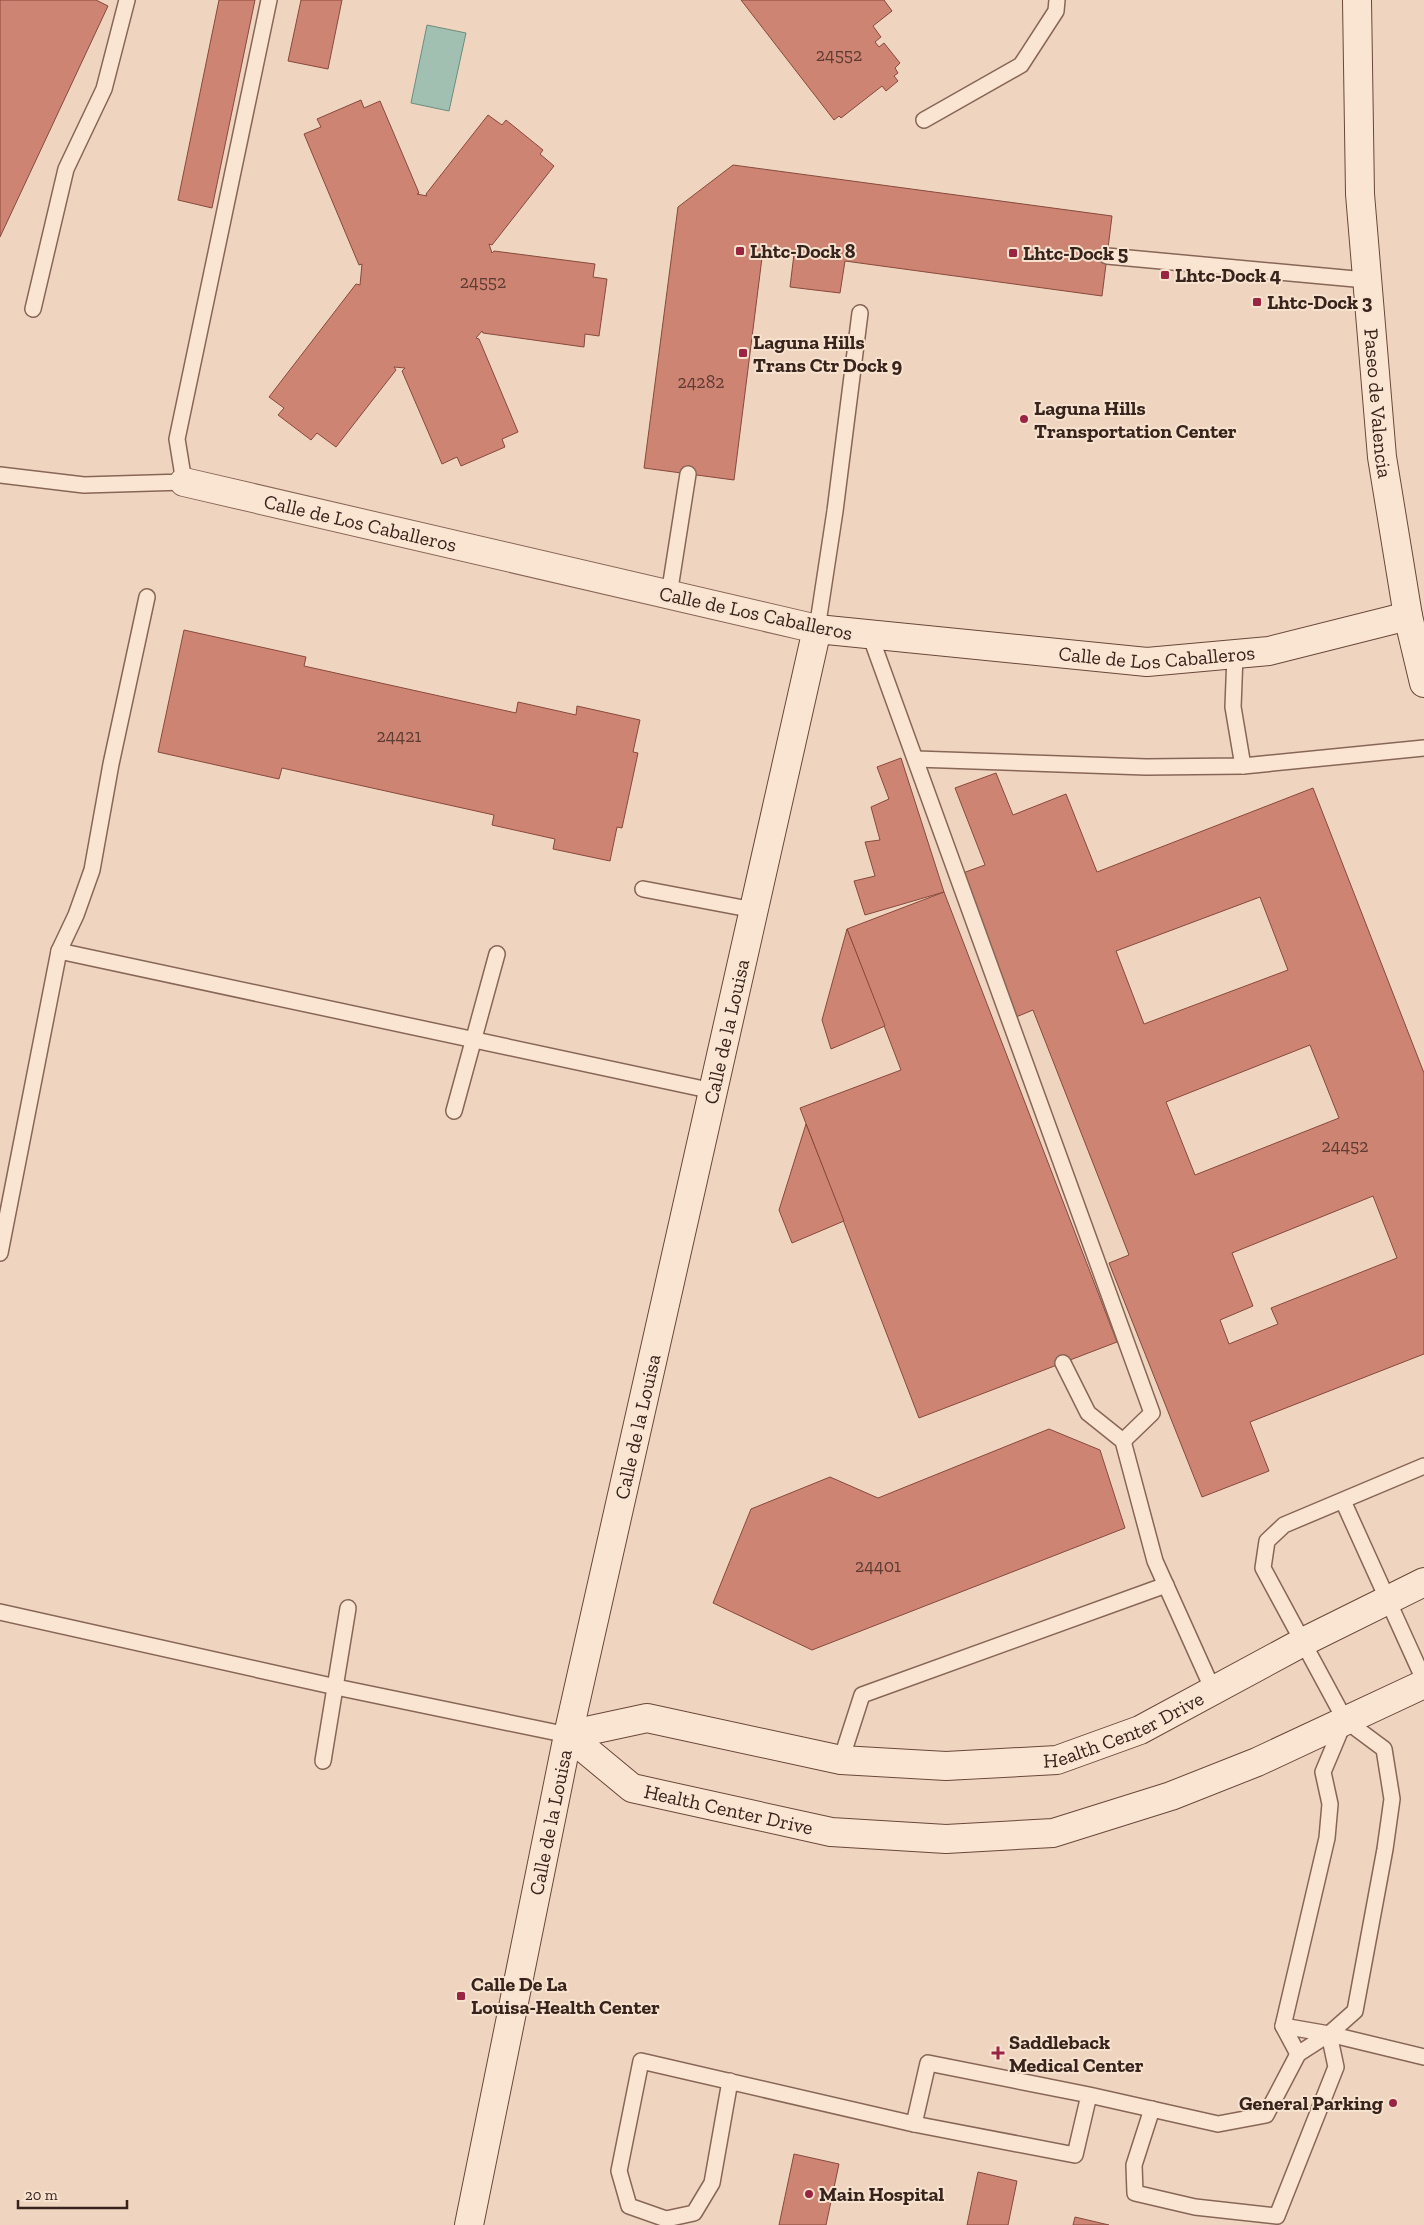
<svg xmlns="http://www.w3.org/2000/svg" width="1424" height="2225" viewBox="0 0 1424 2225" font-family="'Zilla Slab',serif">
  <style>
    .water { fill: #a2c0b1; stroke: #698e7d }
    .building { fill: #ce8473; stroke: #87493c; fill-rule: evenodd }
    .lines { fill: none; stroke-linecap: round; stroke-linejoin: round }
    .lane-casing { stroke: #886657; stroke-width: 18 }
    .street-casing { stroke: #886657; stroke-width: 30 }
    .secondary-casing { stroke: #69473a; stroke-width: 30 }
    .lane { stroke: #fae5d2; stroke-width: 15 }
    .street { stroke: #fae5d2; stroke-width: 28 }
    .secondary { stroke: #fae5d2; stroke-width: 28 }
    .poi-dot { fill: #982541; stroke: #f6e2ce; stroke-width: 2 }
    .labels { text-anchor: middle; stroke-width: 4; stroke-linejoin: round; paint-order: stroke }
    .number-label { font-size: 18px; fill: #5d3b32 }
    .poi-label { font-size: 20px; font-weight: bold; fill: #37231c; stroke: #f6e2ce; text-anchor: start }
    .street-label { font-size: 20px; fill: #37231c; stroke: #f6e2ce }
  </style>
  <rect width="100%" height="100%" fill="#efd5bf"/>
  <polygon class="water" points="427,25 466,33 449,111 411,103"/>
  <g class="building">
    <polygon points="0,0 96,0 108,6 0,237"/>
    <polygon points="219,0 255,0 212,208 178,200"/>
    <polygon points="301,0 342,0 328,69 288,61"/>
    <polygon points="741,0 884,0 892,11 873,26 881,37 875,42 879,47 884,43 900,63 895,68 898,73 894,76 898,81 886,91 882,86 841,118 839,116 834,120"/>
    <polygon points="361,100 364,108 380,101 419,193 417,194 427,196 426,194 488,115 502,125 506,120 543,150 540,154 554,166 492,245 489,244 492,253 494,251 595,264 593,277 607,279 599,336 585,334 584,347 483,333 482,331 476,338 479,339 518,432 502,439 505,447 461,466 457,457 442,464 402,371 405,368 394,367 396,370 336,447 317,433 311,440 278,415 284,408 269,397 356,284 360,285 362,264 359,265 304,134 321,127 317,119"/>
    <polygon points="733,165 1112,216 1102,296 845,261 840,293 790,287 794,254 763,250 734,480 644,468 678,207"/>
    <polygon points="184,630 306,657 304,666 516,713 518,702 576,715 577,706 640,720 633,752 638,753 622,828 617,827 610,861 553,849 555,839 492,825 494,815 282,768 279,779 158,752"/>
    <polygon points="901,758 944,892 865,915 854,881 875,876 865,842 880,840 871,807 889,799 877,767"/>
    <path d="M 996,773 L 1013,815 L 1066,794 L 1097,872 L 1313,788 L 1424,1073 L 1424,1354 L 1250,1422 L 1269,1471 L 1202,1497 L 1109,1263 L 1129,1255 L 1033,1010 L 1016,1017 L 960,874 L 985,865 L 955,788 ZM 1260,897 L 1288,970 L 1144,1024 L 1116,951 ZM 1310,1045 L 1339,1118 L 1195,1175 L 1166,1102 ZM 1373,1196 L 1397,1258 L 1271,1308 L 1278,1324 L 1229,1344 L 1220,1320 L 1253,1306 L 1232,1253 Z"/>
    <polygon points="944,892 1117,1342 919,1418 800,1108 901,1070 847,929"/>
    <polygon points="847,929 885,1026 831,1049 822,1020"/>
    <polygon points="806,1124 844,1221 792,1243 779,1210"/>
    <polygon points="1049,1429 1100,1450 1125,1528 812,1650 713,1603 751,1509 830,1477 878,1498"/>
    <polygon points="794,2154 839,2164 826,2225 779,2225"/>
    <polygon points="978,2172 1017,2181 1008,2225 967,2225"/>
    <polygon points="1075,2217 1109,2225 1073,2225"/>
  </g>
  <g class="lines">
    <defs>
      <g id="lane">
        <polyline points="924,120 1021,65 1056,11 1057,0"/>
        <polyline points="1107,256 1366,280"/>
        <polyline points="33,309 66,169 104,89 127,0"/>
        <polyline points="0,475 84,485 184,482 177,439 269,0"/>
        <polyline points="669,595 688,474"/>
        <polyline points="817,629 835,511 860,313"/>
        <polyline points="870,635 1152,1413 1123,1441"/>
        <polyline points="1235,655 1233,707 1243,766"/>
        <polyline points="916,759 1146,767 1243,766 1424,748"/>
        <polyline points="643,889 754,910"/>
        <polyline points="59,951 713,1091"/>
        <polyline points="454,1111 497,954"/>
        <polyline points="0,1253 59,951 76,915 92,870 111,764 147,597"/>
        <polyline points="1063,1363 1088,1413 1123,1441 1155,1561 1213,1690"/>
        <polyline points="1343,1501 1424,1680"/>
        <polyline points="0,1612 336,1687 568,1735"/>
        <polyline points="841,1760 862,1695 1166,1585"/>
        <polyline points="323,1761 348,1608"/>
        <polyline points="1283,2026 1329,2034 1424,2057"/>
        <polyline points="1298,2054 1283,2026 1327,1838 1330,1804 1323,1772 1344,1722"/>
        <polyline points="730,2081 712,2183 694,2213 666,2219 629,2206 619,2171 641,2061 914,2124"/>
        <polyline points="1089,2095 1075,2155 914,2124 928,2063 1089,2095 1218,2124 1266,2115 1298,2054 1329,2034 1355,2011 1385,1849 1392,1799 1384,1749 1345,1720 1263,1568 1267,1541 1284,1525 1424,1466"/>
        <polyline points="1152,2109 1134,2165 1135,2193 1195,2207 1277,2216 1336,2067 1329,2034"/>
      </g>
      <g id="street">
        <path id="s1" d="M 184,482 L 817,629"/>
      </g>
      <g id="secondary">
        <path id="s2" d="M 1357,0 L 1360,194 L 1382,457 L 1408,616 L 1424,683"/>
        <path id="s3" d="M 568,1735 L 632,1788 L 831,1832 L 946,1839 L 1053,1833 L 1171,1796 L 1257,1762 L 1424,1684"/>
        <path id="s4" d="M 568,1735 L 647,1718 L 841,1760 L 946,1766 L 1057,1760 L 1140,1730 L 1303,1642 L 1424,1582"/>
        <path id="s5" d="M 469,2225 L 568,1735 L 817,629 L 1147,662 L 1269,651 L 1408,616"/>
      </g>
    </defs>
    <use href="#lane" class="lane-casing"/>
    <use href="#street" class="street-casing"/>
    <use href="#secondary" class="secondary-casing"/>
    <use href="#lane" class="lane"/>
    <use href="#street" class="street"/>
    <use href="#secondary" class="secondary"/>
  </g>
  <g class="poi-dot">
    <rect x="735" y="246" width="10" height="10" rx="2.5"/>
    <rect x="1008" y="248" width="10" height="10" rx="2.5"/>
    <rect x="1160" y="270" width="10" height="10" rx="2.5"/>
    <rect x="1252" y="297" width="10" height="10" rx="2.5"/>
    <rect x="738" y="348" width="10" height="10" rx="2.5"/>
    <circle cx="1024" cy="419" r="5"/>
    <rect x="456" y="1991" width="10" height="10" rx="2.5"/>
    <path d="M995.5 2045.5h5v5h5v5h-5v5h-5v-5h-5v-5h5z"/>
    <circle cx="1393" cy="2103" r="5"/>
    <circle cx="809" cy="2194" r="5"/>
  </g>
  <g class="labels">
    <g class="number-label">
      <text x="839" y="61">24552</text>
      <text x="483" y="288">24552</text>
      <text x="701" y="388">24282</text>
      <text x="399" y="742">24421</text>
      <text x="1345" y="1152">24452</text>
      <text x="878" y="1572">24401</text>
    </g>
    <g class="poi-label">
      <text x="750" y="258">Lhtc-Dock 8</text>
      <text x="1023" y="260">Lhtc-Dock 5</text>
      <text x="1175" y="282">Lhtc-Dock 4</text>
      <text x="1267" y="309">Lhtc-Dock 3</text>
      <text x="753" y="349">Laguna Hills<tspan x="753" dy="23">Trans Ctr Dock 9</tspan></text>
      <text x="1034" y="415">Laguna Hills<tspan x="1034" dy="23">Transportation Center</tspan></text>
      <text x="471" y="1991">Calle De La<tspan x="471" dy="23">Louisa-Health Center</tspan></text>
      <text x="1009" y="2049">Saddleback<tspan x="1009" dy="23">Medical Center</tspan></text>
      <text x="1383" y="2110" text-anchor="end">General Parking</text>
      <text x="819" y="2201">Main Hospital</text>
    </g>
    <g class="street-label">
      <text dy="7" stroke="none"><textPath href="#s2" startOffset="404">Paseo de Valencia</textPath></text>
      <text dy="7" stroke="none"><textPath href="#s1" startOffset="181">Calle de Los Caballeros</textPath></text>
      <text transform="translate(756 613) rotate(12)" y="7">Calle de Los Caballeros</text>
      <text dy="7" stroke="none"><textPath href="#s5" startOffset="1975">Calle de Los Caballeros</textPath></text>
      <text dy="7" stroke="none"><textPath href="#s5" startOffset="1221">Calle de la Louisa</textPath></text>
      <text dy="7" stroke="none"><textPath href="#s5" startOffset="816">Calle de la Louisa</textPath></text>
      <text dy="7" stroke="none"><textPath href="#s4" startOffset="568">Health Center Drive</textPath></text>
      <text dy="7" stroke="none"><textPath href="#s3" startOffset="182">Health Center Drive</textPath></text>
      <text dy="7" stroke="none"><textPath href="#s5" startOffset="411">Calle de la Louisa</textPath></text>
    </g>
  </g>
  <path d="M18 2200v8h109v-8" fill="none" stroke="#37231c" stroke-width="2.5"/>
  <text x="25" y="2200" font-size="15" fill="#37231c" stroke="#f6e2ce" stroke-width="4" paint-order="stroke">20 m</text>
</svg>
